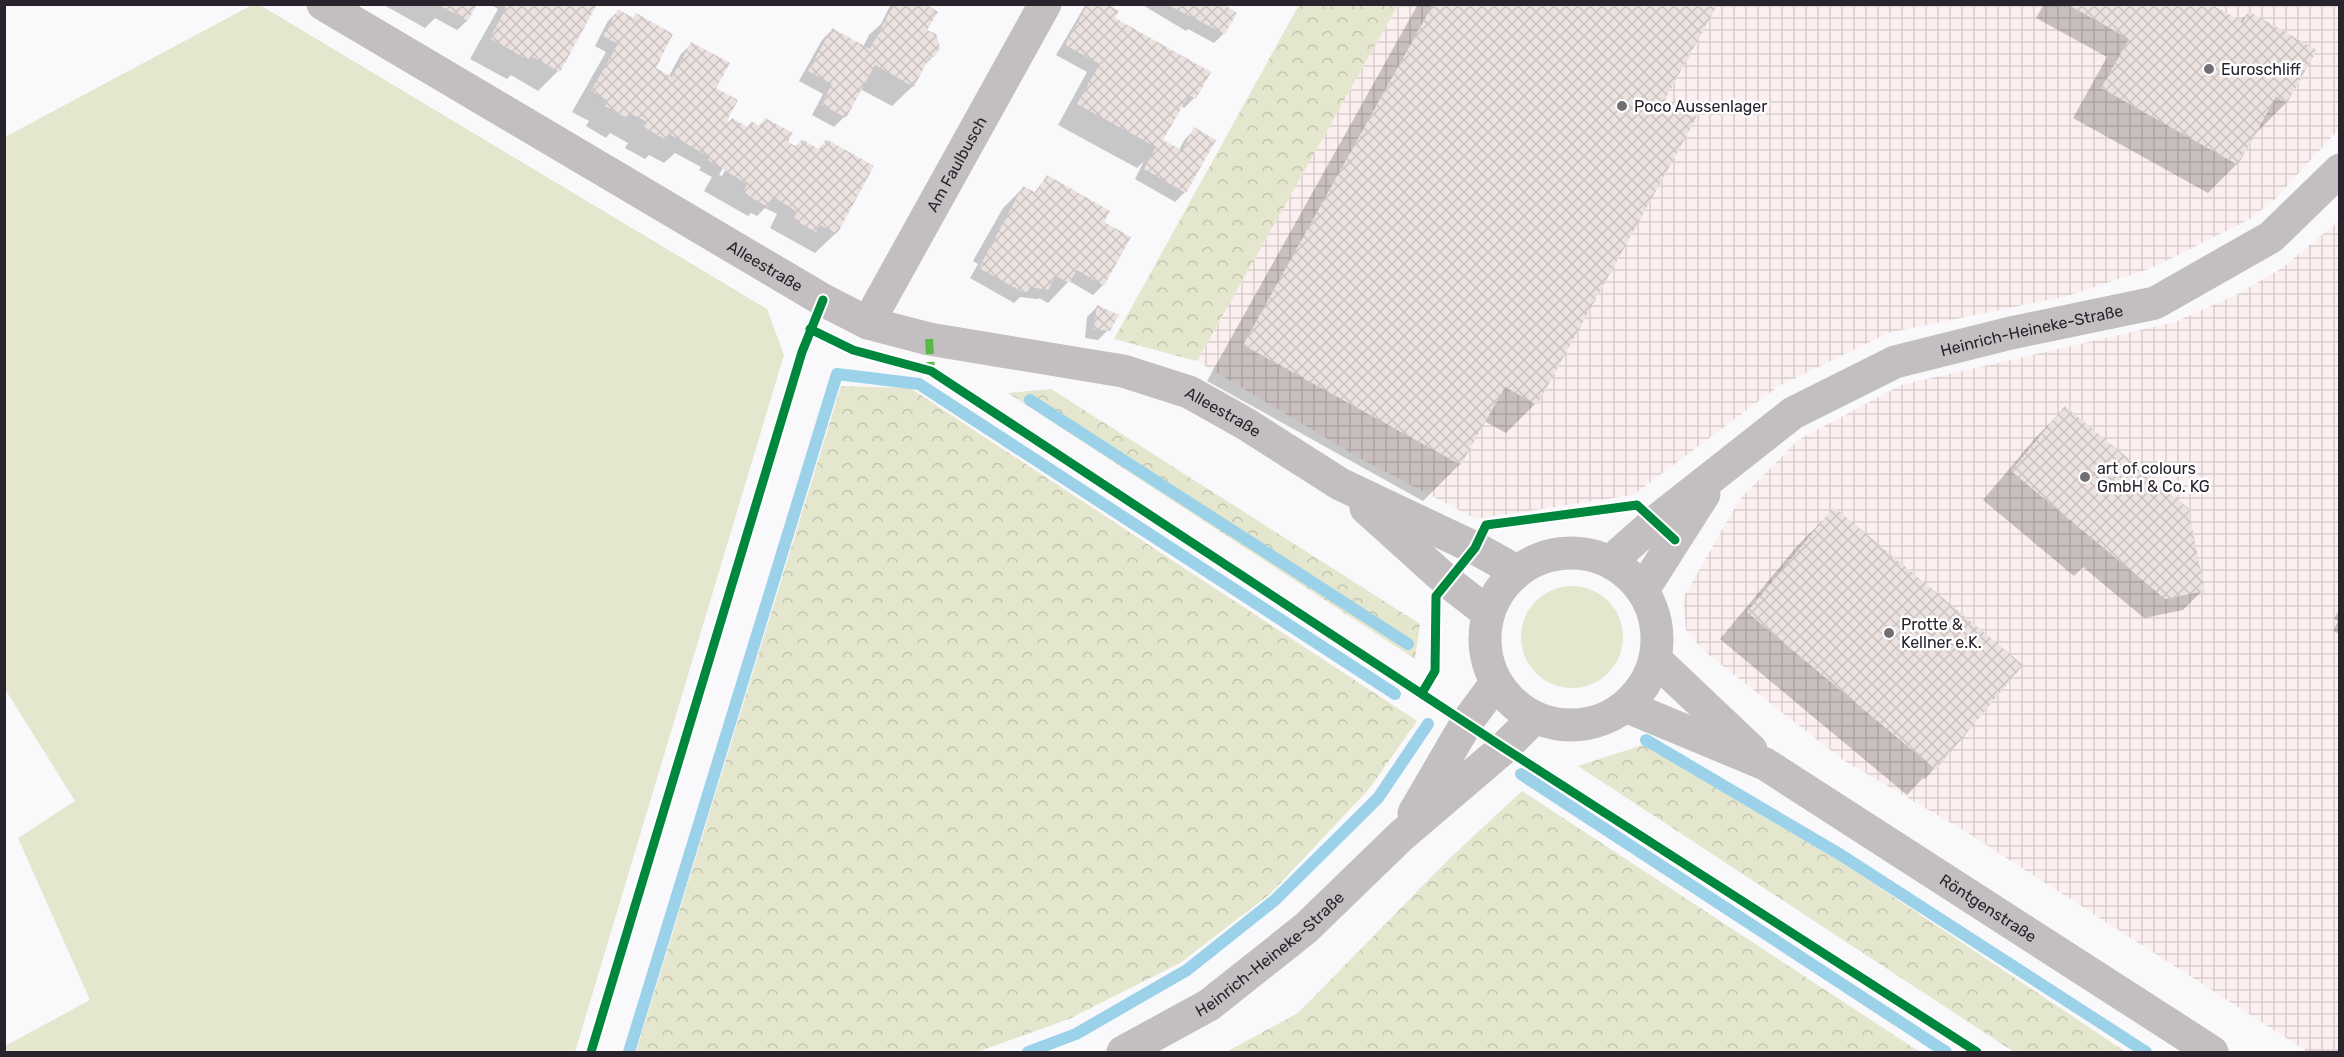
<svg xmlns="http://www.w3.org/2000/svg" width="2344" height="1057" viewBox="0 0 2344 1057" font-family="Rubik,sans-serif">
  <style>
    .industrial { fill: url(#industrial-grid) }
    .green { fill: #e4e6cd }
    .forest { fill: url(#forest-crowns) }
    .shadow { fill: #0003; fill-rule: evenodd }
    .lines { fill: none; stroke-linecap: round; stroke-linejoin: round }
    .stream { stroke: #9bd2e9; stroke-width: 12 }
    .building { fill: url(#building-cross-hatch) }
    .street { stroke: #c3bfc0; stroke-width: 33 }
    .quiet { stroke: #58b947; stroke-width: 8; stroke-dasharray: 15 8; stroke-linecap: butt }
    .cycleway-casing { stroke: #fff; stroke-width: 13 }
    .cycleway { stroke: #00873e; stroke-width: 9 }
    .poi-dot { fill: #716e75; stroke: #fff; stroke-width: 2 }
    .labels { text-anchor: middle; stroke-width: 5; stroke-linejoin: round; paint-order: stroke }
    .poi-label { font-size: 16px; fill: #28232d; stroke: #fff; text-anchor: start }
    .street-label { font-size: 16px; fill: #28232d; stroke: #fff }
  </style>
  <defs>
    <pattern id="industrial-grid" width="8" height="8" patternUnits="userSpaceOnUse" patternTransform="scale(1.5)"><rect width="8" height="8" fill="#fcefef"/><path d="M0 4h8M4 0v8" fill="none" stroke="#d8cdcd"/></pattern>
    <pattern id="forest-crowns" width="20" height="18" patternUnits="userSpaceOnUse" patternTransform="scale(1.5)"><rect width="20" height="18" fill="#e4e6cd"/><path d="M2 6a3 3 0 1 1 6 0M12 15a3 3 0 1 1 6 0" fill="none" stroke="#c4c5b0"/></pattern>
    <pattern id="building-cross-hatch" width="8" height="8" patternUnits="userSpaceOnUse" patternTransform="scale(1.5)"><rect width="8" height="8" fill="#ebe2e0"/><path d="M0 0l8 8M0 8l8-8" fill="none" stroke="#cac2c0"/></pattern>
  </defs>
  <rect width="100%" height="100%" fill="#f9f8fb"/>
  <g class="industrial">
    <polygon points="1398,5 2339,5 2339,129 2274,200 2250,219 2152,268 2067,296 1888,333 1779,386 1633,495 1476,519 1365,461 1197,361"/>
    <polygon points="2339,221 2339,1052 2308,1052 1963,830 1843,760 1705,652 1686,630 1683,598 1740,499 1798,440 1901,385 2175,322 2240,293 2282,268"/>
  </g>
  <g class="green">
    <polygon points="252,5 260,5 767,309 784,355 575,1052 5,1052 5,1046 90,1000 18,838 75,801 5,689 5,137"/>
    <circle cx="1572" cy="637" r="51"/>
  </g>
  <g class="forest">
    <polygon points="1299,5 1398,5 1197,361 1114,339"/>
    <polygon points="841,386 910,388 1417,721 1369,789 1270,894 1180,963 1069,1019 977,1052 636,1052"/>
    <polygon points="1051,389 1420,624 1415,659 1008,393"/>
    <polygon points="1643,745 1841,862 2126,1052 2014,1052 1578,766"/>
    <polygon points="1522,791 1920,1052 1921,1052 1226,1052 1298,1013 1449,859"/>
  </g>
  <g class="shadow">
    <polygon points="382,4 475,4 467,21 457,30 435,18 425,28"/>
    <polygon points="490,4 506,4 505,6 558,71 538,91 511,75 507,79 470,59 498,9"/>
    <polygon points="891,4 922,4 925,31 934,55 924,66 913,86 892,106 860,89 844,117 834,127 812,115 823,94 799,81 822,40 832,30 863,47 869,35 881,24"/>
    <polygon points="1086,4 1104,4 1113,19 1208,73 1194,98 1184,108 1181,106 1161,141 1179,150 1185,139 1195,129 1185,192 1175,202 1135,179 1144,161 1137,168 1058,125 1087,72 1056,55"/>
    <polygon points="1141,4 1223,4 1224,33 1214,43 1188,29 1186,31"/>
    <polygon points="1418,4 1716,4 1663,100 1535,404 1506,433 1484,421 1460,464 1423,501 1207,381"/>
    <polygon points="2044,4 2207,4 2239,22 2248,13 2315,50 2286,103 2257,132 2237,164 2208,193 2073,118 2107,57 2036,18"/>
    <path d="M 618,11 L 632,19 L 636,15 L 654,68 L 669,76 L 681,54 L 691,44 L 714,89 L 725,121 L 747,128 L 751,123 L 758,127 L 766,119 L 786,142 L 795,147 L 802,141 L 818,150 L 826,141 L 836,233 L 815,253 L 770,228 L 777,214 L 765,208 L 757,216 L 751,213 L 748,216 L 704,191 L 712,177 L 699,170 L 701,167 L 675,153 L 664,163 L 649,155 L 645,159 L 625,148 L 628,143 L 610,133 L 606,138 L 586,126 L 589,121 L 572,112 L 606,52 L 595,46 L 608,21 ZM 736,145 L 740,145 L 722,176 L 719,175 Z"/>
    <polygon points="1047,177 1102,223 1103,285 1093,295 1069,281 1048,303 1039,298 1037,299 1020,297 1014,303 970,278 978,264 973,261 1003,208 1023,188 1033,194"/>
    <polygon points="1097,307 1108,330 1098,340 1085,338 1087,317"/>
    <polygon points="2065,408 2203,590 2183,610 2144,618 2083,567 2074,576 1983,500 2036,437"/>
    <polygon points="1834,509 1943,759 1925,779 1923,778 1907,795 1720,639 1798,545"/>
    <polygon points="2340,608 2340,634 2333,631 2338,621 2334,619"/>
  </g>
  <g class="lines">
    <g class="stream">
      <polyline points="1030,400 1408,644"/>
      <polyline points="1646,740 1841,855 2146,1052"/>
      <polyline points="1521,774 1946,1052"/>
      <polyline points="629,1052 837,374 919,384 1395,694"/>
      <polyline points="1028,1052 1076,1034 1187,970 1275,900 1378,798 1428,724"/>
    </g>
  </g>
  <g class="building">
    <polygon points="437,4 477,4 468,21"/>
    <polygon points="508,4 597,4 560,72 531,56 528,60 490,38"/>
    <polygon points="894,4 925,4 938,12 927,30 936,34 940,48 935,56 929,58 914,87 875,65 846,118 821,104 832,84 808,71 832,28 870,49"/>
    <polygon points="1088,4 1107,4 1119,11 1115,18 1211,72 1196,99 1189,95 1163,140 1182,150 1194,127 1216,140 1186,193 1144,169 1156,147 1077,104 1100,64 1065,45"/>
    <polygon points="1166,4 1224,4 1237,13 1225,34"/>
    <polygon points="1433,4 1718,4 1665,99 1697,117 1537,405 1505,387 1461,465 1243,345"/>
    <polygon points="2067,4 2210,4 2243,22 2248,11 2317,50 2287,103 2276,97 2238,165 2101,88 2129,39"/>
    <polygon points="618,9 633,18 636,13 673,34 656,68 672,77 691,42 730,63 716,88 738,100 727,120 729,122 732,118 748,127 751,121 761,127 765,118 793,133 788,142 797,147 802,139 820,150 826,139 874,166 837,234 820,225 816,232 793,219 797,212 774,197 768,207 743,193 747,184 708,160 710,157 669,134 666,140 644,127 647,122 630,113 627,118 605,106 608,101 591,91 618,44 603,36"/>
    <polygon points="1047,175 1110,211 1104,222 1131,237 1104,286 1077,270 1069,283 1056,276 1048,290 1030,287 1026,294 979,268 1023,186 1036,193"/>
    <polygon points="1097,305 1119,315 1110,331 1094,329"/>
    <polygon points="2065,406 2188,508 2205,591 2165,599 2011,471"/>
    <polygon points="1834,507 2023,665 1936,770 1747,612"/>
  </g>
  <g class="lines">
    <g class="street">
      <path id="s1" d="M 323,4 L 823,300 L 868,323 L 929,339 L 1123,371 L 1189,392 L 1246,424 L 1340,484 L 1475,548 L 1516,571"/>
      <path id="s2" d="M 868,323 L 1045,4"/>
      <polyline points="1366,508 1447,581 1488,613"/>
      <circle cx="1571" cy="639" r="86"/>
      <path id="s3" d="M 1611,561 L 1656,521 L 1793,413 L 1895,362 L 2011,333 L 2155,303 L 2271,237 L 2340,170"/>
      <polyline points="1643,590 1704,494"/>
      <polyline points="1656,660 1751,750"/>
      <path id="s4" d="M 1628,707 L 1765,764 L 2212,1052"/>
      <polyline points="1414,813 1467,722 1496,683"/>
      <path id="s5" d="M 1123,1052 L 1209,1005 L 1306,928 L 1401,836 L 1504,748 L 1534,718"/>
    </g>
    <polyline class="quiet" points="929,339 931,371"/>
    <defs>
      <g id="cycleway">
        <polyline points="810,329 853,350 931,371 1504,748 1977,1052"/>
        <polyline points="1422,693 1435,671 1436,596 1475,548 1486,525 1637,505 1675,540"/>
        <polyline points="591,1052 802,352 823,300"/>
      </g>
    </defs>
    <use href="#cycleway" class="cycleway-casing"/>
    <use href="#cycleway" class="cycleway"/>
  </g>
  <g class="poi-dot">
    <circle cx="2209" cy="69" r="6"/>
    <circle cx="1622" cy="106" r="6"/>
    <circle cx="2085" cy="477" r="6"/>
    <circle cx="1889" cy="633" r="6"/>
  </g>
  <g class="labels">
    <g class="poi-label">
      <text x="2221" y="75">Euroschliff</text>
      <text x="1634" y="112">Poco Aussenlager</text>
      <text x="2097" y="474">art of colours<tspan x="2097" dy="18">GmbH &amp; Co. KG</tspan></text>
      <text x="1901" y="630">Protte &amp;<tspan x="1901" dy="18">Kellner e.K.</tspan></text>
    </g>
    <g class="street-label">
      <text dy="6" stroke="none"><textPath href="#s2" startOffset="182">Am Faulbusch</textPath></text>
      <text dy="6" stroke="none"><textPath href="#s1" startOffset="514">Alleestraße</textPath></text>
      <text dy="6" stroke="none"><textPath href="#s3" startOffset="489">Heinrich-Heineke-Straße</textPath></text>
      <text dy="6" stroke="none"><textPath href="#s1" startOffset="1000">Alleestraße</textPath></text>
      <text dy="6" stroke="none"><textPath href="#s4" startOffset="414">Röntgenstraße</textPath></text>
      <text dy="6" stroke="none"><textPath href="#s5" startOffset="177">Heinrich-Heineke-Straße</textPath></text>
    </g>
  </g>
  <rect width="2344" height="1057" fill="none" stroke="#28232d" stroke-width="12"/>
</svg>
